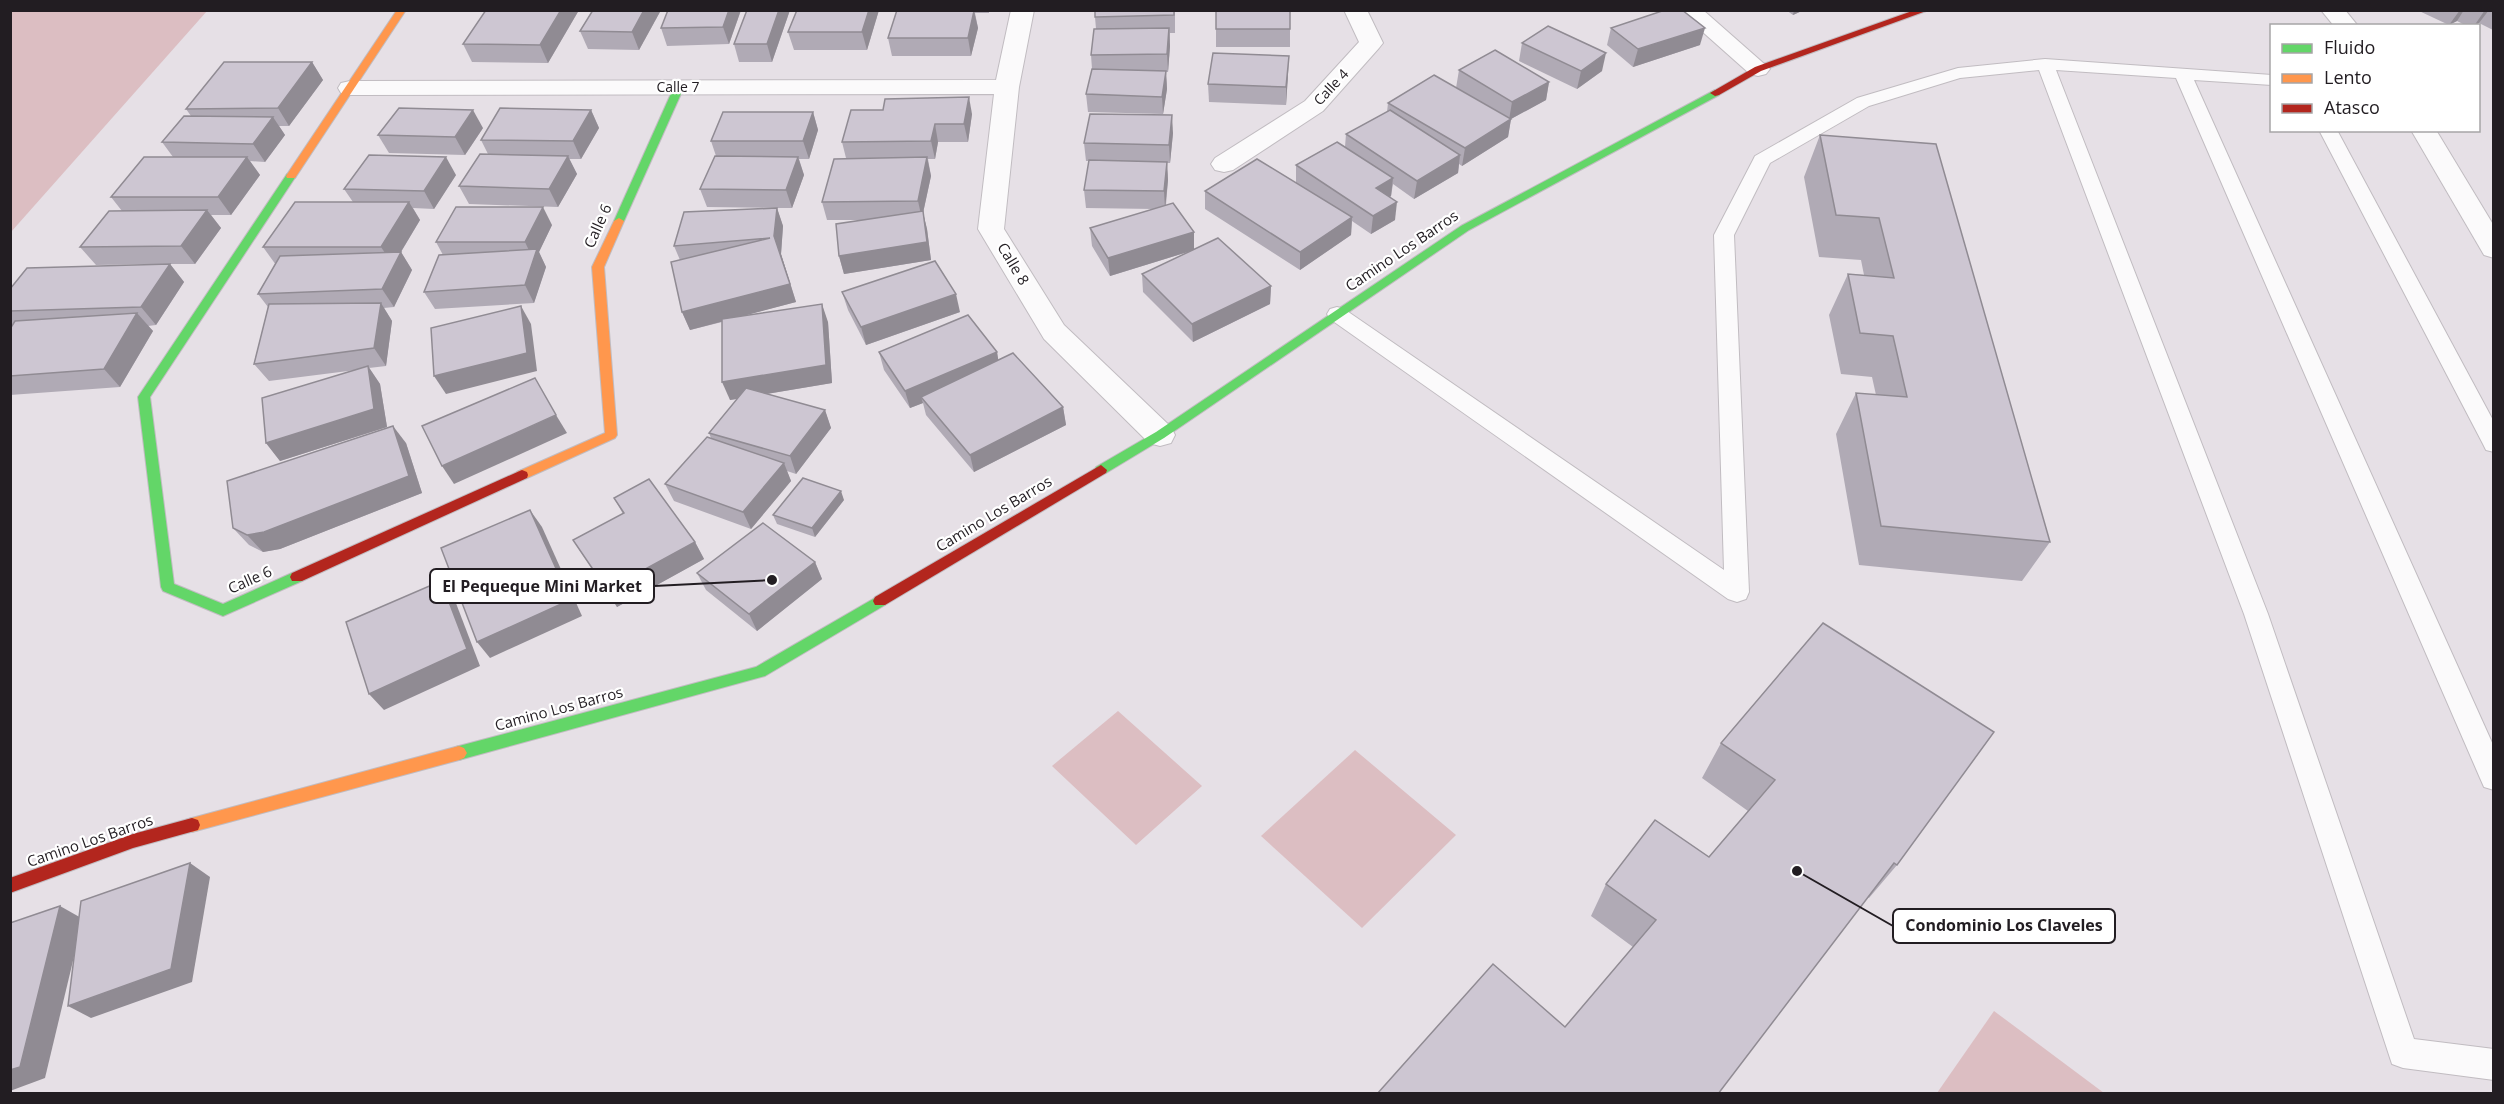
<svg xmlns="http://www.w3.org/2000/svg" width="2504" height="1104" viewBox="0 0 2504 1104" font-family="'Open Sans',sans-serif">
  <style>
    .green { fill: #dcbec2 }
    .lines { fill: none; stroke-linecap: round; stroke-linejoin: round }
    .lane-casing { stroke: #c1bcc1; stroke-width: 2 }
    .street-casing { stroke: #c1bcc1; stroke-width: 2 }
    .fast-casing { stroke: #c1bcc1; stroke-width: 2 }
    .slow-casing { stroke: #c1bcc1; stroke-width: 2 }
    .jam-casing { stroke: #c1bcc1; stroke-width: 2 }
    .lane { fill: #fbfafb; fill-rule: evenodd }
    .street { fill: #fbfafb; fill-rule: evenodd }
    .fast { fill: #63d668; fill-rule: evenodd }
    .slow { fill: #ff974d; fill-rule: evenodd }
    .jam { fill: #b3261e; fill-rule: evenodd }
    .wall { fill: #b0aab5 }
    .shaded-wall { fill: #908b93 }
    .building { fill: #cdc6d2; stroke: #908b93; stroke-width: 1.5 }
    .labels { text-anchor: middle; stroke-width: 4.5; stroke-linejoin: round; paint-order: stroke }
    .far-street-label { font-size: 14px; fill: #221d22; stroke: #fff }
    .street-label { font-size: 15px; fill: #221d22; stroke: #fff }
    .leader { fill: none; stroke: #221d22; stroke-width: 2 }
    .callout-dot { fill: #221d22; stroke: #fff; stroke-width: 2 }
    .callout { fill: #fff; stroke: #221d22; stroke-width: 2 }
    .callout-label { font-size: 16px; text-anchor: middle; font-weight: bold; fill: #221d22 }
  </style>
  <rect width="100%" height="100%" fill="#e6e0e6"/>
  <g class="green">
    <polygon points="11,10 207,11 11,232 10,11"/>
    <polygon points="1118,711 1202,786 1136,845 1052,766"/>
    <polygon points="1355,750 1456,835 1362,928 1261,836"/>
    <polygon points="1994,1011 2104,1093 1937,1093"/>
  </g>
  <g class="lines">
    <defs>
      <g id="lane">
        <polygon points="2045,59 2272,75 2272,85 2194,80 2494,747 2494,790 2484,787 2480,778 2176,78 2056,70 2268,614 2414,1039 2494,1049 2494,1080 2403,1068 2392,1064 2244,614 2039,70 1960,78 1869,106 1770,163 1734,235 1749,592 1746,599 1737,602 1728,599 1330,319 1327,314 1330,309 1337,307 1344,309 1724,570 1714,235 1753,160 1755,156 1857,98 1958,68"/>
        <polygon points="2319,130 2337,130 2494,422 2494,452 2486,450 2483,444"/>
      </g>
      <g id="street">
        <polygon points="1011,10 1034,10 1019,87 1004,229 1064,325 1171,427 1175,435 1171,443 1160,446 1149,443 1044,339 978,229 994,94 350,95 341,93 338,88 341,83 350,81 996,80"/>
        <polygon points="1344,10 1367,10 1383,43 1379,48 1323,111 1233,170 1224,172 1215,170 1211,164 1215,158 1305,101 1359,42"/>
        <polygon points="1678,10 1703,10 1770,69 1766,74 1758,76 1750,74"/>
        <polygon points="2321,10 2345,10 2358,26 2334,26"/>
        <polygon points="2411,130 2436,130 2494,226 2494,258 2484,255"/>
      </g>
      <g id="fast">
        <polygon points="679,84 684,87 624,221 619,224 615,223 614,221 674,87"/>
        <polygon points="1715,90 1720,93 1719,95 1469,230 1164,438 1106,473 1096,473 1095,470 1096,467 1156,432 1461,226"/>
        <polygon points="291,173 296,176 150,397 174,584 223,604 292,573 302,573 304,577 302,581 223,616 163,591 161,587 138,397 287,174"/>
        <polygon points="880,595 885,597 887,601 885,605 765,676 459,760 454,758 451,753 454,748 459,746 756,667"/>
      </g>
      <g id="slow">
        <polygon points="397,10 406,10 295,178 287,178 286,176"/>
        <polygon points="619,218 624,221 604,267 617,435 615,438 527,478 517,478 516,475 517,472 605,433 592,267 614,221"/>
        <polygon points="459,746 464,748 467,753 464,758 459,760 192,832 186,830 184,825 186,820 192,818"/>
      </g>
      <g id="jam">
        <polygon points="1915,10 1929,10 1761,71 1719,95 1715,96 1710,93 1755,67"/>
        <polygon points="1101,465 1107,470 1106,473 885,605 875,605 873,601 875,597"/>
        <polygon points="522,470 527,472 528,475 527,478 302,581 292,581 290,577 292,573"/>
        <polygon points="192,818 198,820 200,825 198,830 133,848 10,893 10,878 133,834"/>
      </g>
    </defs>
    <use href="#lane" class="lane-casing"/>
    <use href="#street" class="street-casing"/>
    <use href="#fast" class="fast-casing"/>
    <use href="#slow" class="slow-casing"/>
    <use href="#jam" class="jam-casing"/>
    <use href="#lane" class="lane"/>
    <use href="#street" class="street"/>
    <use href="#fast" class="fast"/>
    <use href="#slow" class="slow"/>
    <use href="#jam" class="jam"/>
  </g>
  <g class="wall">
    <polygon points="486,10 579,10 548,63 472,62 463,44"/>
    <polygon points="593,10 661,10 639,50 588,49 580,31"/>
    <polygon points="741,10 729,44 667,46 661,28"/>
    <polygon points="747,10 790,10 772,62 739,62 734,44"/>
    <polygon points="797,10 879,10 867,50 794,50 788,32"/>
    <polygon points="897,10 989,10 989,13 975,13 978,28 971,56 892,56 888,38"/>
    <polygon points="1175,10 1175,33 1170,33 1170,46 1168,72 1166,72 1167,89 1163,114 1088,112 1086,94 1092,69 1091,55 1096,29 1095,17"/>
    <polygon points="1290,10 1290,47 1216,47 1216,29"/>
    <polygon points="1786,10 1804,10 1793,15"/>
    <polygon points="2417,10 2493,10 2493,30 2479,23 2475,26 2467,26 2457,21 2449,25"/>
    <polygon points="1611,28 1700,45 1633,67 1607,45"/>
    <polygon points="1522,43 1602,71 1577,89 1519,61"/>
    <polygon points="312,62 323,80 289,126 279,126 285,135 265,162 250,161 260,175 231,215 211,215 221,228 195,264 170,264 184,282 156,325 148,326 153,331 120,387 10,395 10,289 161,264 96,265 80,247 122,211 111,197 173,157 162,142 191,116 186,109"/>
    <polygon points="1459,70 1549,82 1546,100 1511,119 1508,137 1462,166 1459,164 1458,173 1414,199 1393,184 1391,196 1390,197 1395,220 1371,234 1352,221 1351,235 1300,270 1205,209 1205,191 1296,183 1296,165 1345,147 1346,134 1387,112 1388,103 1456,88"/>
    <polygon points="1288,74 1286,105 1209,102 1208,84"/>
    <polygon points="591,110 599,128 581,159 569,159 577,174 558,207 469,204 459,186 488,154 481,140"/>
    <polygon points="813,112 818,130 809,159 799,159 804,175 792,208 777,208 783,226 781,254 796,302 742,316 828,322 832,383 766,394 825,410 831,428 796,474 787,471 791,481 751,529 674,501 665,484 711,438 709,433 737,399 730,400 722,322 690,330 682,312 680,260 674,246 776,208 707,207 700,189 716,156 711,141"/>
    <polygon points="972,114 968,142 938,142 935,159 928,159 931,176 923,213 927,229 931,260 844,274 839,256 864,220 827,220 822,202 846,158 842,142"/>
    <polygon points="483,128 465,155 389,153 378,135"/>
    <polygon points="1173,133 1170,163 1167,163 1168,180 1166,205 1194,249 1271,286 1270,304 1193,342 1143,292 1142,274 1191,251 1110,276 1092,246 1090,228 1154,209 1086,208 1084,190 1089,161 1086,161 1084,143"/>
    <polygon points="1820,135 1936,144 2050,542 2022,581 1859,565 1836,434 1856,393 1876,395 1872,377 1841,374 1829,315 1848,274 1864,275 1861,260 1819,257 1804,177"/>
    <polygon points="456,175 434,209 413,208 420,220 401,252 412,270 394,307 384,308 392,321 386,366 369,368 380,384 387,427 280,461 266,443 356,370 269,381 254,364 268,307 258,294 276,265 263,247 353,202 344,189"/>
    <polygon points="552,225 539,252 546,267 534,303 435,309 424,292 443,255 436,242"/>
    <polygon points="842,292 960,312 866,345 848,310"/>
    <polygon points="879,352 997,352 998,360 1063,407 1066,425 974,472 926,415 923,403 910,408 884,370"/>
    <polygon points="406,443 422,493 280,549 263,552 249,545 233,528"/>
    <polygon points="614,498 695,542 704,559 617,607 573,540 623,514"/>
    <polygon points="844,500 815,537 777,524 773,515"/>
    <polygon points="815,562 822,579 757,631 706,590 697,573"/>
    <polygon points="1721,743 1897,865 1869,898 1868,897 1565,1027 1633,947 1591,916 1606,884 1709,857 1748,811 1702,778"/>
  </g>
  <g class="shaded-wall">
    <polygon points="561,10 579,10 548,63 540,45"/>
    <polygon points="644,10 661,10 639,50 632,32"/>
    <polygon points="729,10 741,10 729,44 723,27"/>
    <polygon points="779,10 790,10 772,62 767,44"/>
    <polygon points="869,10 879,10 867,50 862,32"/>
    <polygon points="1794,10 1804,10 1793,15"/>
    <polygon points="2460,10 2464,10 2457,21 2449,25"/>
    <polygon points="2485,10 2489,10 2479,23 2474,26"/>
    <polygon points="974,11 978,28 971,56 968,38"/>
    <polygon points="1169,28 1170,46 1168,72 1167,54"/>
    <polygon points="1705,28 1700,45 1633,67 1638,49"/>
    <polygon points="1606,53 1602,71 1577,89 1581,71"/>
    <polygon points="1289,56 1288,74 1286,105 1286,87"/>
    <polygon points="312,62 323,80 289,126 278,108"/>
    <polygon points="1166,71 1167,89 1163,114 1162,97"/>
    <polygon points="1549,82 1546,100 1509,120 1512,102"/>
    <polygon points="969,97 972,114 968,142 964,124"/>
    <polygon points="473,110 483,128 465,155 455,137"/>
    <polygon points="591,110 599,128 581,159 573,141"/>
    <polygon points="813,112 818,130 809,159 803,141"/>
    <polygon points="1172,115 1173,133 1170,163 1169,145"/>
    <polygon points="273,117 285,135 265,162 253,144"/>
    <polygon points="1511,119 1508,137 1462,166 1465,148"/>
    <polygon points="935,124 938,142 935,159 931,141"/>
    <polygon points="1460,155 1458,173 1414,199 1417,181"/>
    <polygon points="568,156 577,174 558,207 549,189"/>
    <polygon points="247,157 260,175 231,215 218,197"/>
    <polygon points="446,157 456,175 434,209 424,191"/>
    <polygon points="798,157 804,175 792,208 786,190"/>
    <polygon points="927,157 931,176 923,213 927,229 931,260 844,274 839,256 922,219 918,201"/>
    <polygon points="1167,162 1168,180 1165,209 1164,191"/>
    <polygon points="1393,178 1391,196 1375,207 1376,188"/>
    <polygon points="409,202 420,220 393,265 381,247"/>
    <polygon points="1397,202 1395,220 1371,234 1373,216"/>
    <polygon points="543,207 552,225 539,252 546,267 534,303 525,285 533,259 525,242"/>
    <polygon points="777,208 783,226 781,254 796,302 690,330 682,312 774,236"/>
    <polygon points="207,210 221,228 195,264 181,246"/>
    <polygon points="1352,217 1351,235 1300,270 1300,252"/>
    <polygon points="1194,232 1194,250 1110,276 1108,258"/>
    <polygon points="401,252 412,270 394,307 382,289"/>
    <polygon points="170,264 184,282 156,325 141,307"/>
    <polygon points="1271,286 1270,304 1193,342 1192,324"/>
    <polygon points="956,294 960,312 866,345 861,327"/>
    <polygon points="381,303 392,321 386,366 374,348"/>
    <polygon points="822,304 828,322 832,383 730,400 722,382"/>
    <polygon points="521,306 531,324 537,371 446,394 434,376"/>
    <polygon points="137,313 153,331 120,387 104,369"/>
    <polygon points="997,352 1000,370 921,397 923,403 910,408 905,391"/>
    <polygon points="368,366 380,384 387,427 280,461 266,443"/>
    <polygon points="1063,407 1066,425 974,472 970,455"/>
    <polygon points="825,410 831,428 796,474 790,456"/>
    <polygon points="556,415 567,433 454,484 442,466"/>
    <polygon points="393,426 406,443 422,493 280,549 263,552 247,535"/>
    <polygon points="784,463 791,481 751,529 743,512"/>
    <polygon points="841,491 844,500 815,537 812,528"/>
    <polygon points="530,510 542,527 582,616 490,658 477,642"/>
    <polygon points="695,542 704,559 617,607 607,590"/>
    <polygon points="815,562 822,579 757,631 749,614"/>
    <polygon points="441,581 454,598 480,666 384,710 369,694"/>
    <polygon points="190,863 210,877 192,982 91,1018 68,1006"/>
    <polygon points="60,906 83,919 45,1078 10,1091 10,1070"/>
  </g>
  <g class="building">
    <polygon points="486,10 561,10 540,45 463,44"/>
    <polygon points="593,10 644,10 632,32 580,31"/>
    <polygon points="668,10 729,10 723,27 661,28"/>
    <polygon points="747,10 779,10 767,44 734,44"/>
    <polygon points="797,10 869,10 862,32 788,32"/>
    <polygon points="897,10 952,10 974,11 968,38 888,38"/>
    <polygon points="1095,10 1174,10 1174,15 1095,17"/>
    <rect x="1216" y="10" width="74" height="19"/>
    <polygon points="1665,10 1682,10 1705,28 1638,49 1611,28"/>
    <polygon points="1548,26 1606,53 1581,71 1522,43"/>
    <polygon points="1169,28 1167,54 1091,55 1094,29"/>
    <polygon points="1495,50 1549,82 1512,102 1459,70"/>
    <polygon points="1213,53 1289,56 1286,87 1208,84"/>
    <polygon points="224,62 312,62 278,108 186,109"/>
    <polygon points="1092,69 1166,71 1162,97 1086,94"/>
    <polygon points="1434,75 1511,119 1465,148 1388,103"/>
    <polygon points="969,97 964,124 935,124 931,141 842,142 851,110 883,110 885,99"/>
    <polygon points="399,108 473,110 455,137 378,135"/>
    <polygon points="500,108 591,110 573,141 481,140"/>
    <polygon points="1390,110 1460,155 1417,181 1346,134"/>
    <polygon points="723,112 813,112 803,141 711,141"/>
    <polygon points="1090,114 1172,115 1169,145 1084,143"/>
    <polygon points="184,116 273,117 253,144 162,142"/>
    <polygon points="1820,135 1936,144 2050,542 1881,526 1856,393 1907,397 1893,336 1860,333 1848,274 1894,278 1879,218 1836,215"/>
    <polygon points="1337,142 1393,178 1376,188 1397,202 1373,216 1296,165"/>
    <polygon points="480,154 568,156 549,189 459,186"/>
    <polygon points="369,155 446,157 424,191 344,189"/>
    <polygon points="715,156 798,157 786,190 700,189"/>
    <polygon points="144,157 247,157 218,197 111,197"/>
    <polygon points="927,157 918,201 822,202 834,159"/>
    <polygon points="1257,159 1352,217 1300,252 1205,191"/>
    <polygon points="1089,160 1167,162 1164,191 1084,190"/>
    <polygon points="295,202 409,202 381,247 263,247"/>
    <polygon points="1173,203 1194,232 1108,258 1090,228"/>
    <polygon points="456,207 543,207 525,242 436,242"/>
    <polygon points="777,208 774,236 790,284 682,312 671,262 770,238 674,246 684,212"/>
    <polygon points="207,210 181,246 80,247 109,211"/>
    <polygon points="923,211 927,242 839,256 836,224"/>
    <polygon points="1218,238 1271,286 1192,324 1142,274"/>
    <polygon points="537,249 525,285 424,292 439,255"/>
    <polygon points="401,252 382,289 258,294 280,256"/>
    <polygon points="935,261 956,294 861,327 842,292"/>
    <polygon points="170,264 141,307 10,311 10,289 27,268"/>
    <polygon points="381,303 374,348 254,364 269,304"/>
    <polygon points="822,304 826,365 722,382 722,319"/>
    <polygon points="521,306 527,353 434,376 431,328"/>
    <polygon points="137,313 104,369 10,376 10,329 15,321"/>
    <polygon points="968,315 997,352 905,391 879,352"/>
    <polygon points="1013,353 1063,407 970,455 921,397"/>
    <polygon points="368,366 374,409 266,443 262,398"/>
    <polygon points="535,378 556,415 442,466 422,426"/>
    <polygon points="746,388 825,410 790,456 709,433"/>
    <polygon points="393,426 409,476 264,532 247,535 233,528 227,481"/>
    <polygon points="707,437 784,463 743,512 665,484"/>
    <polygon points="803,478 841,491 812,528 773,515"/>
    <polygon points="649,479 695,542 607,590 573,540 624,513 614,498"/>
    <polygon points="530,510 570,600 477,642 441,548"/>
    <polygon points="763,523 815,562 749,614 697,573"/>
    <polygon points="441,581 467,649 369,694 346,622"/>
    <polygon points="1823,623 1994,732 1897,865 1894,863 1718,1094 1377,1094 1493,964 1565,1027 1656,920 1606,884 1655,820 1709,857 1775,780 1721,743"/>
    <polygon points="190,863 171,969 68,1006 81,901"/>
    <polygon points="60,906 20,1067 10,1070 10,923"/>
  </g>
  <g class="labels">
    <g class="far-street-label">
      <text x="678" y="92">Calle 7</text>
      <text transform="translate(1331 87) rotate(-47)" y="5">Calle 4</text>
    </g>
    <g class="street-label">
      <text transform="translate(598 226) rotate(-66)" y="5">Calle 6</text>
      <text transform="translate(1402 251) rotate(-34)" y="5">Camino Los Barros</text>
      <text transform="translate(1013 264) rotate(59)" y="5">Calle 8</text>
      <text transform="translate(994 514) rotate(-31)" y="5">Camino Los Barros</text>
      <text transform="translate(250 580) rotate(-24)" y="5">Calle 6</text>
      <text transform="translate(559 709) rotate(-15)" y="5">Camino Los Barros</text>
      <text transform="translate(90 841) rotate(-19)" y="5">Camino Los Barros</text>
    </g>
  </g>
  <path class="leader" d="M772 580L654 586M1797 871L1893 926"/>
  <g class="callout-dot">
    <circle cx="772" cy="580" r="6"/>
    <circle cx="1797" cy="871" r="6"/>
  </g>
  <g class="callout">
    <rect x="430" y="569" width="224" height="34" rx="6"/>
    <rect x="1893" y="909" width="222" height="34" rx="6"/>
  </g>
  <g class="callout-label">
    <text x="542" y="592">El Pequeque Mini Market</text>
    <text x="2004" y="931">Condominio Los Claveles</text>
  </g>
  <rect width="2504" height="1104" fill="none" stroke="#221d22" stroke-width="24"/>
  <rect x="2270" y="24" width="210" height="108" fill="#ffffff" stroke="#a7a5a7" stroke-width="1.5"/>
  <rect x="2282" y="44" width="30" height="9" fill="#63d668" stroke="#a7a5a7" stroke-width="1.5"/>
  <text x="2324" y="54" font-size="18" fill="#221d22">Fluido</text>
  <rect x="2282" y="74" width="30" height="9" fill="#ff974d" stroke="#a7a5a7" stroke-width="1.5"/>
  <text x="2324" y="84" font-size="18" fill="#221d22">Lento</text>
  <rect x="2282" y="104" width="30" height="9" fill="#b3261e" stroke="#a7a5a7" stroke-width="1.5"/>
  <text x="2324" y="114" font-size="18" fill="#221d22">Atasco</text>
</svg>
